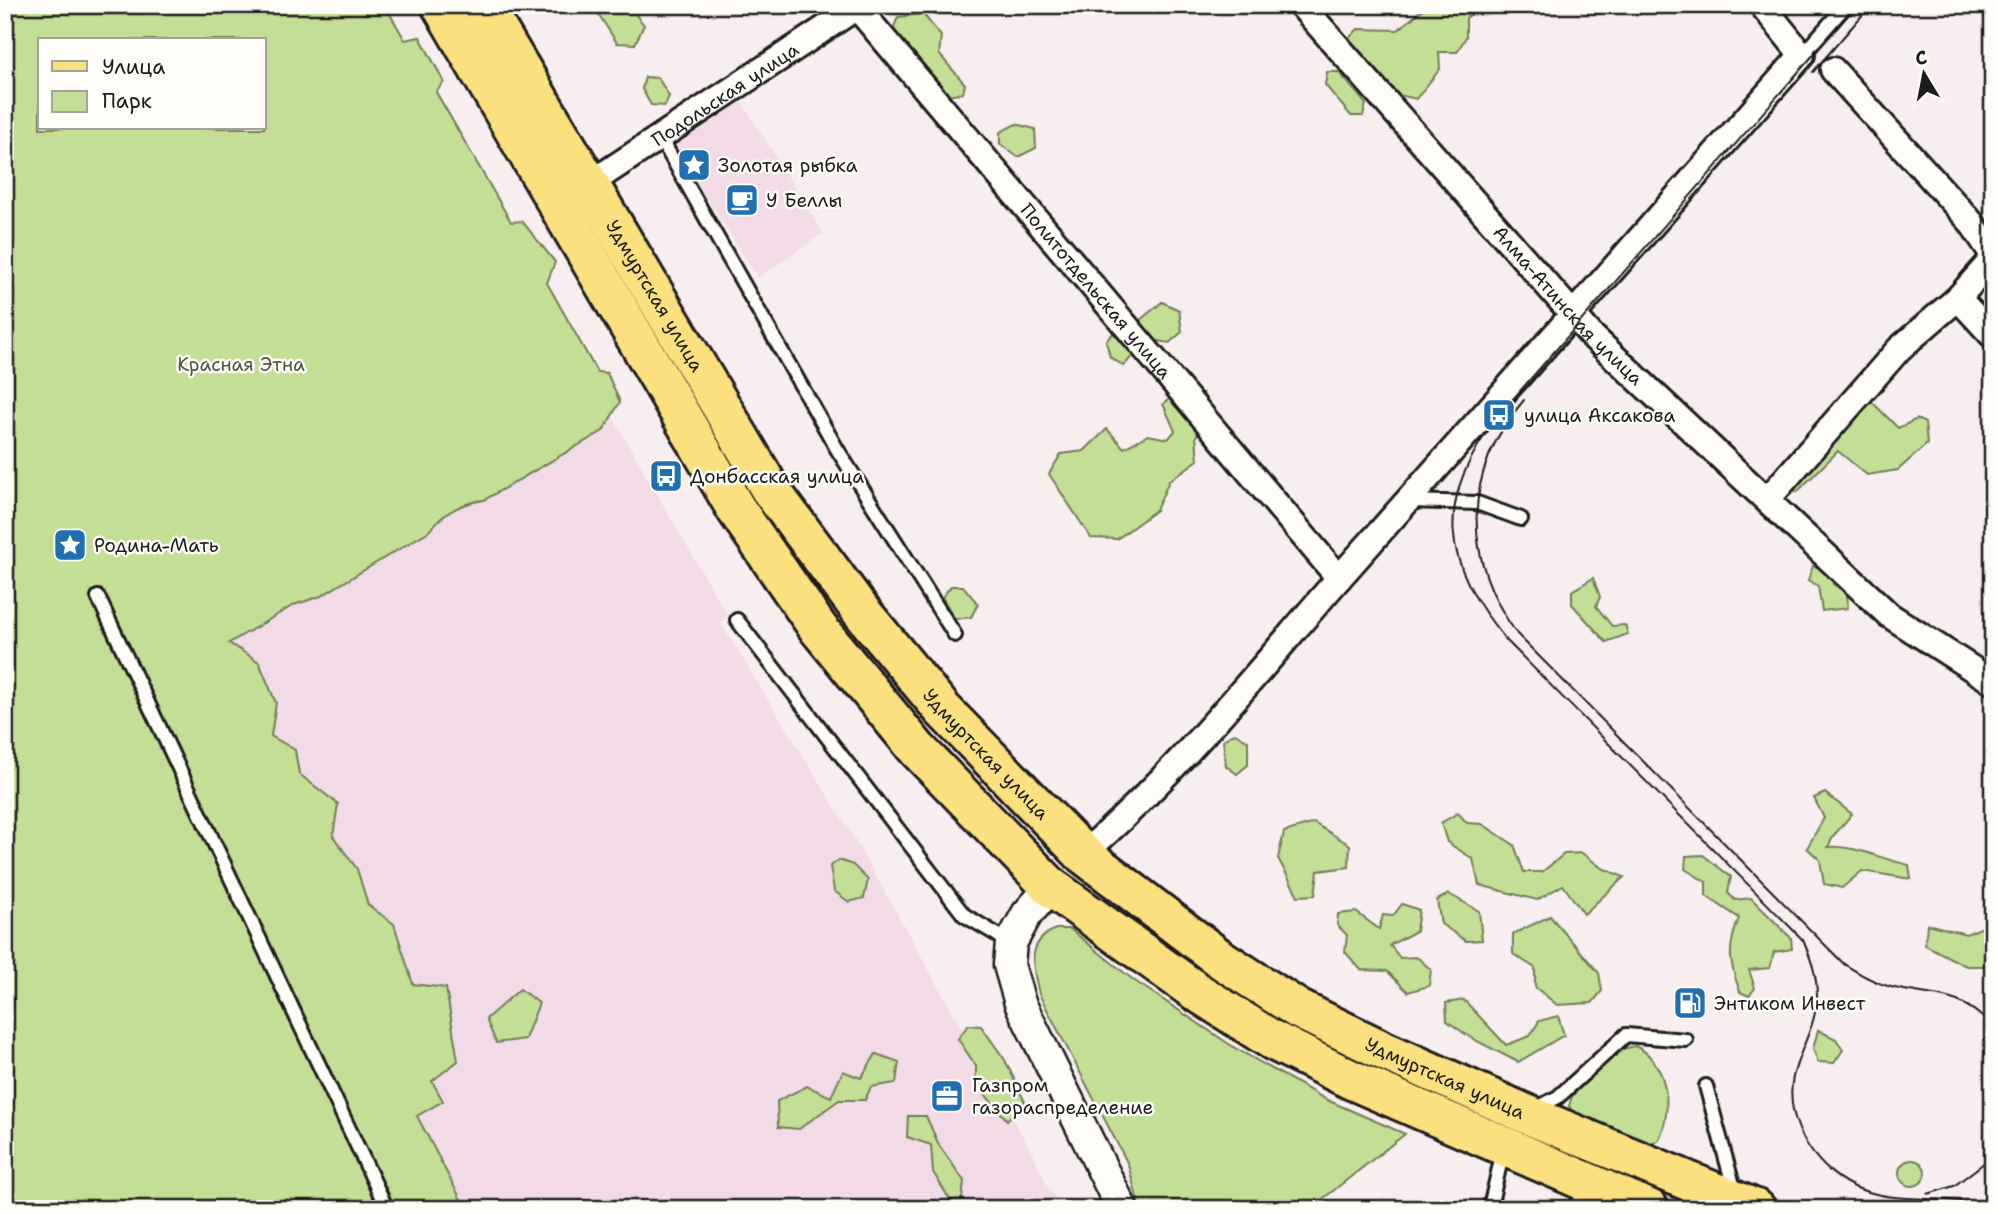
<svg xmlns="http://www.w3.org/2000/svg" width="1998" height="1214" viewBox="0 0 1998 1214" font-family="'Shantell Sans',sans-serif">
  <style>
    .built { fill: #f2dbe6 }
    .green { fill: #c3de95; stroke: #707d58; stroke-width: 2; fill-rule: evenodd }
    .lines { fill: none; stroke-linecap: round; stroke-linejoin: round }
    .service-casing { stroke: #1c1c1c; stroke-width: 18 }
    .minor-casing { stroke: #1c1c1c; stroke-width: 30 }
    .tertiary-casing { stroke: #1c1c1c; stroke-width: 35 }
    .primary-casing { stroke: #1c1c1c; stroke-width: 44 }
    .service { stroke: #fdfcf7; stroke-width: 12 }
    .minor { stroke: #fdfcf7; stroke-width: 24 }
    .tertiary { stroke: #fdfcf7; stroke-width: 30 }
    .primary { stroke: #fbe080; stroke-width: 38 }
    .tram { stroke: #1c1c1c; stroke-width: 2 }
    .labels { text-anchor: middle; stroke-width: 5; stroke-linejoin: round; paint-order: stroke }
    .street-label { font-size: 19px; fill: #1c1c1c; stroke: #fdfcf7 }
    .poi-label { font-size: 19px; fill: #1c1c1c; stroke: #fdfcf7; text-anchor: start }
    .park-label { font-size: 19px; fill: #4e5640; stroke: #fdfcf7 }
  </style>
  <rect width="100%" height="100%" fill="#f8edef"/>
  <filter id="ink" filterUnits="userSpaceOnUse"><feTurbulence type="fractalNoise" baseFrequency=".0143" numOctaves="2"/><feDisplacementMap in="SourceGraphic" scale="14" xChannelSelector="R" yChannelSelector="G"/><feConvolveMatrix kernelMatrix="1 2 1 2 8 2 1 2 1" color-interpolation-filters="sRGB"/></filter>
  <g filter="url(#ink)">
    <g class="built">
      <polygon points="738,96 823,233 758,278 670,140"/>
      <polygon points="612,416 728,617 720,622 853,836 1034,1156 1049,1189 1065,1209 466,1209 416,1115 432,1081 448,1071 209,655"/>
    </g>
    <g class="green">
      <path d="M 5,5 L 388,5 L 387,9 L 405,40 L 420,37 L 444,82 L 436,92 L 511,222 L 522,221 L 555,262 L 547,283 L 597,372 L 607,373 L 620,402 L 603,431 L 484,500 C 461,503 443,513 429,531 L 321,596 L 294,605 L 229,643 L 259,662 L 276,703 L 271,736 L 295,750 L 299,774 L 338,804 L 333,836 L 357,869 L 368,905 L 394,924 L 413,984 L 446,988 L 458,1061 L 432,1081 L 443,1101 L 417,1116 L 466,1209 L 5,1209 ZM 40,40 L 264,40 L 264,128 L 40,128 Z"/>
      <polygon points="598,5 628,5 644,25 635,44 617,43 599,15"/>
      <polygon points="1428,5 1486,5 1466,18 1466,37 1457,52 1439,52 1440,69 1416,99 1368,88 1346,41 1358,29 1398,30"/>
      <polygon points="923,14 941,36 939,54 965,84 963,93 945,95 890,37 898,17"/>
      <polygon points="1327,72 1339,72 1366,104 1363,116 1351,116 1325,85"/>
      <polygon points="645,77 658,78 669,96 665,106 651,105 642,89"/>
      <polygon points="1016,124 1035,129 1036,148 1018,157 1000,144 1000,132"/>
      <polygon points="1162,302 1179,310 1182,332 1169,343 1148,339 1139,321"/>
      <polygon points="1115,331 1134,354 1124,366 1110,357 1106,341"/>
      <polygon points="1184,387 1203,393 1212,417 1196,436 1198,460 1169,481 1156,510 1117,539 1091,538 1049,474 1061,454 1084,451 1107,429 1124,448 1148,435 1168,439 1175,431 1163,404"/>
      <polygon points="1868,398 1898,428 1917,419 1925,423 1927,444 1898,470 1867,475 1838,451 1797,492 1783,477 1787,457 1797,443 1812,441"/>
      <polygon points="1813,566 1829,571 1833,584 1847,593 1848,608 1822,611 1818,586 1808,580"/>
      <polygon points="1593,578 1600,597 1596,606 1612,626 1625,625 1628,634 1606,642 1572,604 1572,591"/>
      <polygon points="951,586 963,586 978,604 971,617 955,619 942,597"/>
      <polygon points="1235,733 1248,741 1248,765 1237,774 1226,766 1223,740"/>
      <path d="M 1825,793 L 1852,814 L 1834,835 L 1828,847 C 1854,845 1881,859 1909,865 L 1911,879 L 1862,871 L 1842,888 L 1824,884 L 1820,860 L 1807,848 L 1824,818 L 1814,798 Z"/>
      <polygon points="1458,813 1467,823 1482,824 1514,845 1524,872 1542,872 1564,854 1582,853 1602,868 1624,877 1584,914 1563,885 1537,900 1479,885 1473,859 1447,842 1441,823"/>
      <polygon points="1314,823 1350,845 1349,867 1318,871 1315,895 1298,896 1278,858 1284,832"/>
      <path d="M 1703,855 L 1731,877 L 1728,893 L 1735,900 L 1751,898 L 1791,938 L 1792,949 L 1774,952 L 1770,968 L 1749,970 L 1755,988 L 1749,996 L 1740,992 C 1729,961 1727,949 1739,918 L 1706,896 L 1706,882 L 1685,869 L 1686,856 Z"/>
      <polygon points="839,860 853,865 868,880 864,898 849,902 834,891 830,866"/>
      <polygon points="1449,894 1479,911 1482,940 1466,941 1441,924 1437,900"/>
      <polygon points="1402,904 1419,910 1416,931 1390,945 1400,958 1417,957 1431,970 1429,986 1408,992 1387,971 1361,970 1345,952 1347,935 1337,925 1338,914 1356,912 1379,929 1383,915 1393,916"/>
      <polygon points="1550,916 1599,973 1602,991 1592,1003 1557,1005 1535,987 1535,968 1513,954 1513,934"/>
      <polygon points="1993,923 1993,954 1983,966 1966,966 1925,945 1927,924 1966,934"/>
      <path d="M 1056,929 L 1070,929 L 1132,979 L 1235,1048 L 1327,1100 L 1405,1134 L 1310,1209 L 1140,1209 L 1128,1164 L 1039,994 C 1033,967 1025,942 1056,929 Z"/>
      <polygon points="520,989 539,1003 525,1039 496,1043 486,1019"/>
      <polygon points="1464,1000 1506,1045 1530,1036 1539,1021 1558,1016 1564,1035 1518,1062 1471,1038 1447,1021 1446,1003"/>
      <polygon points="968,1025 981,1026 1005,1060 1025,1102 1007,1120 976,1084 976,1066 958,1039"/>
      <polygon points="1818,1030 1836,1039 1843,1050 1834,1063 1818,1062 1813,1049"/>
      <path d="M 1635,1046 C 1668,1060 1674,1112 1658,1141 L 1648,1143 L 1576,1117 L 1569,1106 L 1572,1096 L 1618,1050 Z"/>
      <polygon points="876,1054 899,1062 896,1083 871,1087 865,1100 839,1100 799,1129 778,1127 777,1101 807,1086 831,1097 843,1071 861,1078"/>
      <polygon points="908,1116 926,1116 939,1145 964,1181 962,1199 950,1200 933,1172 931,1145 907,1137"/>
      <circle cx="1912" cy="1173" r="13"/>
    </g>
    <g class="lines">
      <defs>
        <g id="service">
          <polyline points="1802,55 1846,5"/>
          <polyline points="660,137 837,449 955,635"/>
          <polyline points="1409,501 1477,503 1521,519"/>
          <polyline points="98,597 387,1209"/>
          <polyline points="737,620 964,915 1011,943"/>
          <polyline points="1706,1086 1735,1192"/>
          <polyline points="1535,1109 1558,1097 1626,1035 1686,1040"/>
          <polyline points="1493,1209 1490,1207 1503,1151"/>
          <polyline points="1571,1209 1591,1190"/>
        </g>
        <g id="minor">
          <path id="s1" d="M 855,5 L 1339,578"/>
          <path id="s2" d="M 1301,5 L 1592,336 L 1889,615 L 1993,682"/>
          <polyline points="1833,70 1971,222 1993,255"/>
          <path id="s3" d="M 589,184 L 860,5"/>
          <polyline points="1958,298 1993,336"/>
          <polyline points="1767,500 1899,349 1958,298 1993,259"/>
          <path d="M 1083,854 C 1179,771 1257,672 1340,577 C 1494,402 1649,230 1802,55 L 1762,5"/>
        </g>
        <polyline id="tertiary" points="1051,887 1027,914 1011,943 1009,965 1020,1003 1122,1209"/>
        <g id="primary">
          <polyline points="441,5 736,509 818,628 917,749 1051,887 1194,990 1272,1040 1350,1079 1649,1209"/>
          <path id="s4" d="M 483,5 L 770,489 L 861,611 L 943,710 L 1083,854 L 1219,958 L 1298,1009 L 1380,1049 L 1526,1114 L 1756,1209"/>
        </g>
      </defs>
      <use href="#service" class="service-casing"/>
      <use href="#minor" class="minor-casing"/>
      <use href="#tertiary" class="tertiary-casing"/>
      <use href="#primary" class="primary-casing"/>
      <use href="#service" class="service"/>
      <use href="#minor" class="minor"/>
      <use href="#tertiary" class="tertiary"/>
      <use href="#primary" class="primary"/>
      <g class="tram">
        <path d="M 1857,5 L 1499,415 C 1434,500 1440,561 1507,641 L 1803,940 C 1811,959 1817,975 1817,996 C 1817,1024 1799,1050 1793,1077 C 1783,1124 1819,1175 1862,1190 C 1904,1205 1950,1193 1993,1208"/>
        <polyline points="1813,72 1871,5"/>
        <path d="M 1524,400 C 1461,473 1463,559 1517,634 L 1844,964 C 1862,975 1878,985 1899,989 C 1942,998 1959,992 1993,1027"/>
        <polyline points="1928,1194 1954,1186 1993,1156"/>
      </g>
    </g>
  </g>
  <defs>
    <symbol id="sight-square" viewBox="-11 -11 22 22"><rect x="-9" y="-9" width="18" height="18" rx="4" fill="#1f6fb2" stroke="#fdfcf7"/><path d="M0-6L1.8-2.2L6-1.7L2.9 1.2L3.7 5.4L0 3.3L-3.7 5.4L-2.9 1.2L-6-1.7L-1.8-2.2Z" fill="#fff"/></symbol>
    <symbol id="cafe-square" viewBox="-11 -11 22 22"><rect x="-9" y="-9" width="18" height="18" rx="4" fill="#1f6fb2" stroke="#fdfcf7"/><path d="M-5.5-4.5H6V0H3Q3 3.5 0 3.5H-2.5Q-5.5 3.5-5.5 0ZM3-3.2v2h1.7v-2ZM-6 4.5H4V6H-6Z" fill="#fff"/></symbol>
    <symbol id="bus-square" viewBox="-11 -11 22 22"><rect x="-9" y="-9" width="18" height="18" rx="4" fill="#1f6fb2" stroke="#fdfcf7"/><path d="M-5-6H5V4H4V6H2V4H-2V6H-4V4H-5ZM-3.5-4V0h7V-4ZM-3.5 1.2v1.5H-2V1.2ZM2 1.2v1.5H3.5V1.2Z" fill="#fff"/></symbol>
    <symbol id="fuel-square" viewBox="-11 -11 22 22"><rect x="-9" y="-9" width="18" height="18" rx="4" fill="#1f6fb2" stroke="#fdfcf7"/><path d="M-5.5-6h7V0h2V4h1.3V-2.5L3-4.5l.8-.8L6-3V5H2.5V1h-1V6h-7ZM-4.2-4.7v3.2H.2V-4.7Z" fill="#fff"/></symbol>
    <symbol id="office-square" viewBox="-11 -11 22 22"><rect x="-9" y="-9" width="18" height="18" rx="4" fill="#1f6fb2" stroke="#fdfcf7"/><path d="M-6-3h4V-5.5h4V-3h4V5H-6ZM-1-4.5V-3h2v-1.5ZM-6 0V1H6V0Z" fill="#fff"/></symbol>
  </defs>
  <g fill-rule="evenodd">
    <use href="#sight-square" x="675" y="146" width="38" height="38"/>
    <use href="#cafe-square" x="723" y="181" width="38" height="38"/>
    <use href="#bus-square" x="1480" y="396" width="38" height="38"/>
    <use href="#bus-square" x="647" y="457" width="38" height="38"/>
    <use href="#sight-square" x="51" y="526" width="38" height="38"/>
    <use href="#fuel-square" x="1671" y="984" width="38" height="38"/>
    <use href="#office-square" x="928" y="1077" width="38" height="38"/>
  </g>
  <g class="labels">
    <g class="street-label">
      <text dy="7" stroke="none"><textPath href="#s3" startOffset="163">Подольская улица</textPath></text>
      <text dy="7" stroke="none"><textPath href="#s1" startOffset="374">Политотдельская улица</textPath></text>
      <text dy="7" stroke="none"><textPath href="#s4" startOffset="338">Удмуртская улица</textPath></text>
      <text dy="7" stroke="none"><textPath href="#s2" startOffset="402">Алма-Атинская улица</textPath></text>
      <text dy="7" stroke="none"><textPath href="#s4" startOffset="905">Удмуртская улица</textPath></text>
      <text dy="7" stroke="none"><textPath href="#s4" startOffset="1472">Удмуртская улица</textPath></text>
    </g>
    <g class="poi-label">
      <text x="718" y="172">Золотая рыбка</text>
      <text x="766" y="207">У Беллы</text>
      <text x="1524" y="422">улица Аксакова</text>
      <text x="690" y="483">Донбасская улица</text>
      <text x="94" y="552">Родина-Мать</text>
      <text x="1714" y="1010">Энтиком Инвест</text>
      <text x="972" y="1092">Газпром<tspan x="972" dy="22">газораспределение</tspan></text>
    </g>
    <g class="park-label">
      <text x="241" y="371">Красная Этна</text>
    </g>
  </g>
  <rect width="1998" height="1214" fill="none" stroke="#fdfcf7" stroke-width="28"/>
  <rect x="14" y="14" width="1970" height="1186" fill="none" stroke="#1c1c1c" stroke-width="2.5" filter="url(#ink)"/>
  <rect x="38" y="38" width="228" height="91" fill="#fdfcf7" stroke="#a3a29f" stroke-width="2"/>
  <rect x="52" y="61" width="35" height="10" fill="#fbe080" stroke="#a3a29f" stroke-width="2"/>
  <text x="102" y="74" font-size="21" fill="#1c1c1c">Улица</text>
  <rect x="52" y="91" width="35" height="21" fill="#c3de95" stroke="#a3a29f" stroke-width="2"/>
  <text x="102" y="108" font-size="21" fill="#1c1c1c">Парк</text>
  <g transform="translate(1924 74) rotate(350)" stroke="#fdfcf7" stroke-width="5" paint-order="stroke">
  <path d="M0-5L12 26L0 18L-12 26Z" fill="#1c1c1c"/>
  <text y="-10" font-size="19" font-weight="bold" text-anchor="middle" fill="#1c1c1c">С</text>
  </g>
</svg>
